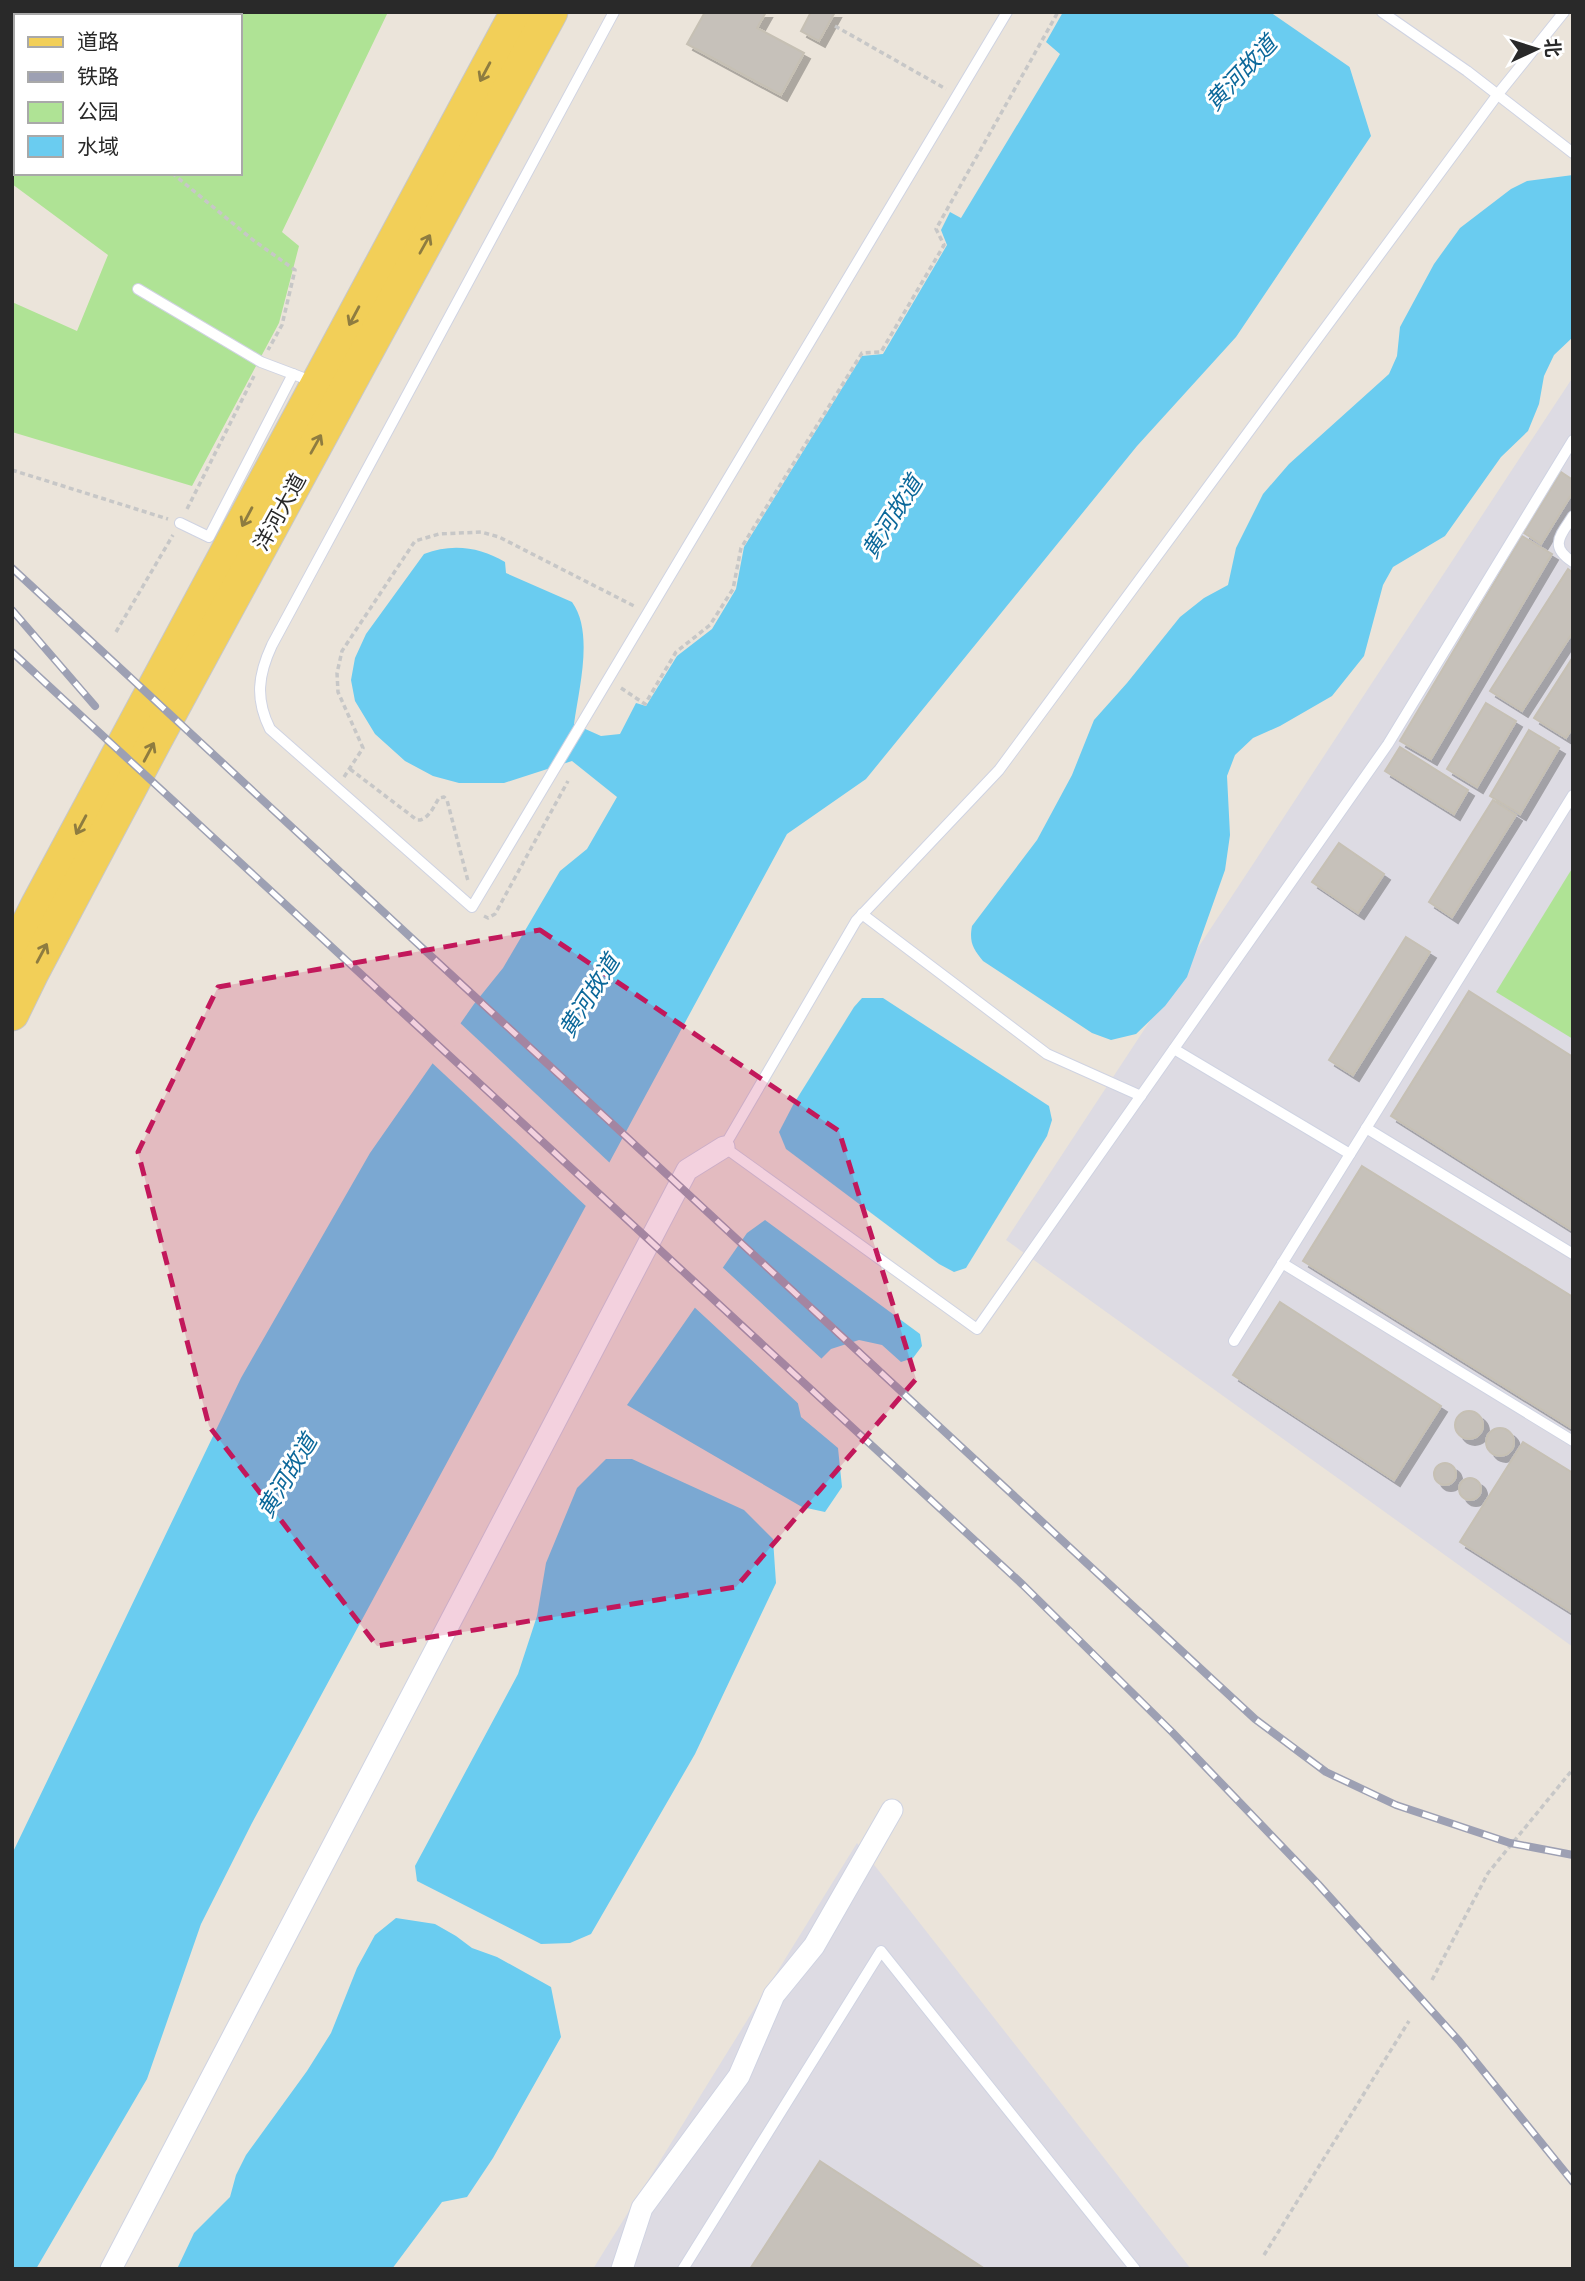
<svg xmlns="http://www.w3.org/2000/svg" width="1585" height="2281" viewBox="0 0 1585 2281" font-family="'Open Sans','Noto Sans SC',sans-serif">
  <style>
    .industrial { fill: #dddbe3 }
    .green { fill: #afe395 }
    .water { fill: #6accf0 }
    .pier { fill: #ebe4da }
    .building { fill: #c6c1ba; stroke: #c6c0b4; stroke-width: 2; filter: url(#shadow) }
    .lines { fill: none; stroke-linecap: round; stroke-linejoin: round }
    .lane-casing { stroke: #cfd3e2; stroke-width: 12 }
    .street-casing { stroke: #cfd3e2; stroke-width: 23 }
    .primary-casing { stroke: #c7c7c7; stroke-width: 35 }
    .path { stroke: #c7c7c7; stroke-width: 3.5; stroke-dasharray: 5 3.5; stroke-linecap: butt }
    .lane { stroke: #fff; stroke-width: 10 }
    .street { stroke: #fff; stroke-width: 21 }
    .primary { stroke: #f2cf58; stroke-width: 33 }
    .rail-casing { stroke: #9da0b3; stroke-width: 8 }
    .rail { stroke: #fff; stroke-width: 5; stroke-dasharray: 16; stroke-linecap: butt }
    .oneway { stroke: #8e7c40 }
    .marked { fill: #c2185b; fill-opacity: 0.2; stroke: #c2185b; stroke-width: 5; stroke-dasharray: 14 9; stroke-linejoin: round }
    .labels { text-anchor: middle; stroke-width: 6; stroke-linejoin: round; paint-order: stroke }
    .street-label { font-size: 21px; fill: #292929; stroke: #fff }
    .water-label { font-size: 23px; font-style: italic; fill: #0b689a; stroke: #fff }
  </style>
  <defs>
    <filter id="shadow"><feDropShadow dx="6" dy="6" stdDeviation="0" flood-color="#0004"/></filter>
  </defs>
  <rect width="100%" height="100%" fill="#ebe4da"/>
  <g class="industrial">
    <polygon points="1573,377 1573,1647 1006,1240"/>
    <polygon points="857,1843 1191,2269 593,2269"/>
  </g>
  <g class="green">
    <polygon points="49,12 388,12 282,232 299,246 279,323 192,486 12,432 12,302 77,331 108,255 12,184 12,64 16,59 16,173 240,173 240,16 46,16"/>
    <polygon points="1573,867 1573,1039 1496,992"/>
  </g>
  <g class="water">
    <path d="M 1063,12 L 1361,12 L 1344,49 L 1371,136 L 1236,337 L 1137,446 L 866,779 L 787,834 L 252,1823 L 201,1924 L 147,2079 L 36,2269 L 12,2269 L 12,1854 L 241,1378 L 370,1153 L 474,1004 L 503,968 L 560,871 L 587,849 L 617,797 L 572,761 L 504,783 L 459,783 L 433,776 L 405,761 L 375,734 L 355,701 L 351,680 L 355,658 L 366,634 L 424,554 C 452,543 480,547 505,562 L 506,573 L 572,602 C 594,632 579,688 574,724 L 601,736 L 620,734 L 636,703 L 646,706 L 677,656 L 712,629 L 736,589 L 744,547 L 862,356 L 883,354 L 947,245 L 941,230 L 950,212 L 961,218 L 1060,54 L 1046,42 Z"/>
    <path d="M 1573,175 L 1573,337 L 1554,355 L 1544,376 L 1539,404 L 1528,431 L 1501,457 L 1445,536 L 1393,567 L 1383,585 L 1364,656 L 1332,696 L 1280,726 L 1253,738 L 1235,755 L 1227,776 L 1230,835 L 1225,870 L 1187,977 L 1165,1006 L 1136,1034 L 1111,1040 L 1092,1033 L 983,961 C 973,949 969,942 972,926 L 1037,840 L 1072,775 L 1094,720 L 1127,683 L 1180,617 L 1204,598 L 1228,585 L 1236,548 L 1263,494 L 1289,464 L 1389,374 L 1397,356 L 1400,327 L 1434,264 L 1460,228 L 1511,189 L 1527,181 Z"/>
    <polygon points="862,998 883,998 1049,1106 1052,1120 1047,1136 966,1268 954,1272 939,1264 786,1149 779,1132 793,1105 854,1007"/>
    <polygon points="765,1220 920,1334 922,1346 913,1358 901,1362 882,1345 859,1340 831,1349 794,1386 801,1417 838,1448 842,1487 825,1512 802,1507 627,1405 747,1233"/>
    <polygon points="606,1459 632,1459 744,1510 773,1539 776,1583 695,1754 591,1934 570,1943 541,1944 417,1881 415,1866 518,1674 537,1616 546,1563 577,1488"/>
    <polygon points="396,1918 435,1924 456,1936 472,1948 497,1957 551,1987 561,2037 493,2158 467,2197 442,2202 392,2269 177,2269 194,2233 230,2197 236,2175 246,2155 307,2071 331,2033 357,1968 375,1935"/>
  </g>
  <g class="pier">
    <polygon points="1270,12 1364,12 1347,49 1354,70"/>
    <polygon points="458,1021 611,1164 588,1208 430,1061"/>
    <polygon points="720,1265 824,1361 798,1387 802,1407 692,1305"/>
  </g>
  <g class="building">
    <polygon points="705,12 766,12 757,28 804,53 781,95 687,44"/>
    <polygon points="811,12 835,12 819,41 801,31"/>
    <polygon points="1561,472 1573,480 1573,492 1541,544 1524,533"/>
    <polygon points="1522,536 1552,554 1431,759 1400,741"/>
    <polygon points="1568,569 1573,573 1573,632 1522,711 1490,691"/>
    <polygon points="1573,657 1573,727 1566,738 1534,718"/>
    <polygon points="1486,703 1516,721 1477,787 1447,769"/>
    <polygon points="1529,730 1559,748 1520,814 1490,796"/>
    <polygon points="1400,747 1468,790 1454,814 1385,771"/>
    <polygon points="1493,800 1516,815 1452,917 1429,902"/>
    <polygon points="1339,843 1384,874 1358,913 1312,882"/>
    <polygon points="1406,937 1430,952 1353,1075 1329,1060"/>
    <polygon points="1469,991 1573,1057 1573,1231 1391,1116"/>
    <polygon points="1362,1166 1573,1297 1573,1429 1303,1261"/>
    <polygon points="1280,1302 1441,1406 1394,1480 1233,1375"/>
    <circle cx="1469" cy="1425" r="14"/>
    <circle cx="1500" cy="1442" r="14"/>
    <polygon points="1523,1442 1573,1473 1573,1613 1460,1542"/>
    <circle cx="1445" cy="1474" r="11"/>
    <circle cx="1470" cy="1489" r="11"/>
    <polygon points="820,2161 985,2269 750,2269"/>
  </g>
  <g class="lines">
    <defs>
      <g id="lane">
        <path d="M 614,12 L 272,645 C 258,675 255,699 270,729 L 472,907 L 1007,12"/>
        <polyline points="1382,12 1467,71 1573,153"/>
        <polyline points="1564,12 1498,94 999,770 856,921 724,1147 977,1329 1388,744 1573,440"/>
        <polyline points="138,289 261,362 314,382"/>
        <path d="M 1573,516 C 1561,535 1548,546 1573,562"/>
        <polyline points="180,523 209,537 293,374"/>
        <polyline points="862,914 1047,1054 1141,1096"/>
        <polyline points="1174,1049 1350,1154"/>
        <polyline points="1366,1128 1573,1254"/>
        <polyline points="1282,1263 1573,1441"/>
        <polyline points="1234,1341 1573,795"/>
        <polyline points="683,2269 881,1951 1135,2269"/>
      </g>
      <g id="street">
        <polyline points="111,2269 687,1170 724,1147"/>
        <polyline points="622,2269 642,2208 739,2076 774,1995 814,1946 892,1810"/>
      </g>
      <g id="primary">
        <polyline points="12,956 38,904 517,12"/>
        <polyline points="12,1014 32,973 156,739 551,12"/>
      </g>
    </defs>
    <use href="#lane" class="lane-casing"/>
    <use href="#street" class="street-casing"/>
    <use href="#primary" class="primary-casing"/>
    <g class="path">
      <polyline points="82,16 84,12"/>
      <polyline points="835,26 946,89"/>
      <polyline points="12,129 16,124"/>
      <polyline points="172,173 253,240 295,270 282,325 268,350"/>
      <polyline points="12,470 168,519"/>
      <polyline points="187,509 254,376"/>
      <polyline points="116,632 173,535"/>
      <polyline points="621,688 645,704 676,652 710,625 733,589 741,548 862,353 881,352 944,245 936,229 1058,12"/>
      <path d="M 350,769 L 417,820 C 428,821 434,806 439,798 L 444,797 L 447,800 L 468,881"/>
      <polyline points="344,777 363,748 338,692 337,673 342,651 415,541 439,534 481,532 499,537 636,607"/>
      <polyline points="484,916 488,918 495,914 568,781"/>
      <polyline points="1432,1980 1488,1873 1573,1769"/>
      <polyline points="1264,2255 1409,2021"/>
    </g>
    <use href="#lane" class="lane"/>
    <use href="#street" class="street"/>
    <use href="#primary" class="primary"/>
    <defs>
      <g id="rail">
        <polyline points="12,568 1255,1719 1326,1772 1396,1805 1510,1843 1573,1855"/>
        <polyline points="12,610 95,706"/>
        <polyline points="12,652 1023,1585 1172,1732 1318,1884 1459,2041 1573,2182"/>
      </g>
    </defs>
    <use href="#rail" class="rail-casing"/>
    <use href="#rail" class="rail"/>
  </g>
  <defs><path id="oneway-shaft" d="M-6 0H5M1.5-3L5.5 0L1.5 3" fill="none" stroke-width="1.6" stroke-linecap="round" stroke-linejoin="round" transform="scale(1.75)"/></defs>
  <g class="oneway">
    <use href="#oneway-shaft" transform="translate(485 72) rotate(118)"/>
    <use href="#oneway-shaft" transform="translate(425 244) rotate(-61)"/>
    <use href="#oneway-shaft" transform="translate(354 316) rotate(118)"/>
    <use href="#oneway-shaft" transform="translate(316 444) rotate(-61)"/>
    <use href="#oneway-shaft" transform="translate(247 517) rotate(118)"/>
    <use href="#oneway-shaft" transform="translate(149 752) rotate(-62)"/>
    <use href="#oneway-shaft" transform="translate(81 825) rotate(118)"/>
    <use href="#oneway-shaft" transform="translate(42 953) rotate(-62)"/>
  </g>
  <path class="marked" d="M 540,930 L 839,1131 L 916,1379 L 736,1587 L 377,1646 L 209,1426 L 138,1152 L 218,987 Z"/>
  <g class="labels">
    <g class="street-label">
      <text transform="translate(280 512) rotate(-61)" y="7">洋河大道</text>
    </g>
    <g class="water-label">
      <text transform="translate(1241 73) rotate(-47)" y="8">黄河故道</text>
      <text transform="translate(892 517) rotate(-58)" y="8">黄河故道</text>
      <text transform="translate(589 996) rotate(-58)" y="8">黄河故道</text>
      <text transform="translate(287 1476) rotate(-59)" y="8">黄河故道</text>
    </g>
  </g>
  <rect width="1585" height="2281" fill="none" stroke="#292929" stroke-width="28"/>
  <rect x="14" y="14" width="228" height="161" fill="#ffffff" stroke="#a9a9a9" stroke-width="2"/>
  <rect x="28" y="37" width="35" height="10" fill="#f2cf58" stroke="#a9a9a9" stroke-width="2"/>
  <text x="77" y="49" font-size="21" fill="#292929">道路</text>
  <rect x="28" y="72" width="35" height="10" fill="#9da0b3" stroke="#a9a9a9" stroke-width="2"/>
  <text x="77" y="84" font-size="21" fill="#292929">铁路</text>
  <rect x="28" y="102" width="35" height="21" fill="#afe395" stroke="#a9a9a9" stroke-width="2"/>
  <text x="77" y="119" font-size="21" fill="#292929">公园</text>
  <rect x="28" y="136" width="35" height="21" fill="#6accf0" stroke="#a9a9a9" stroke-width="2"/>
  <text x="77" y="154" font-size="21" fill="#292929">水域</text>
  <g transform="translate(1536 49) rotate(86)" stroke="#ffffff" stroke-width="5" paint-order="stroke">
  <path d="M0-5L12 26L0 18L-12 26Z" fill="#292929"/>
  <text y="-10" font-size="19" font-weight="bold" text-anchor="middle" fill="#292929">北</text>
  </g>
</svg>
